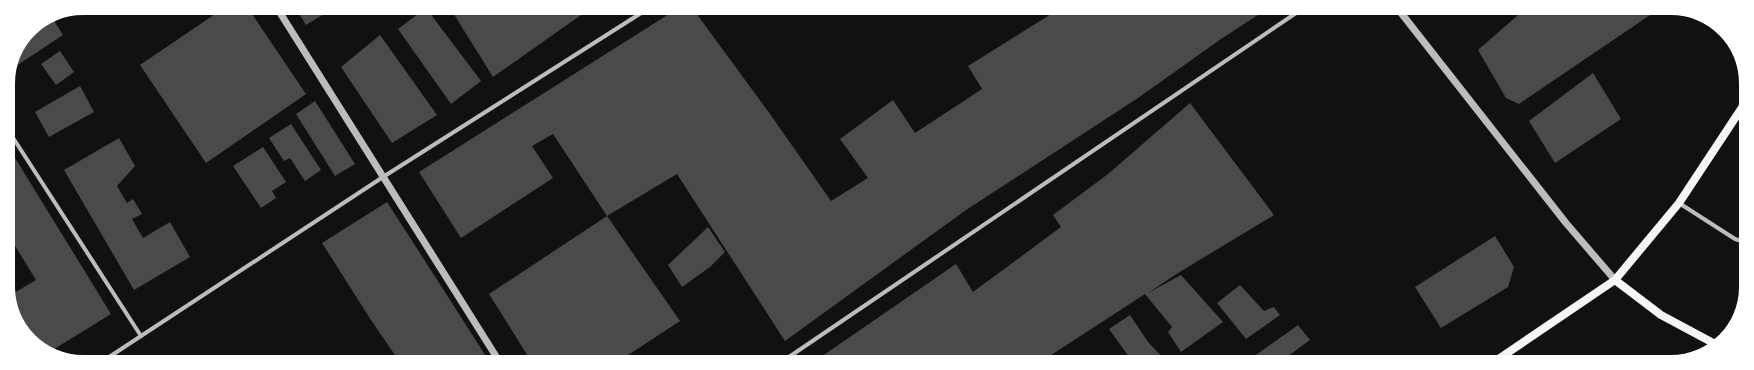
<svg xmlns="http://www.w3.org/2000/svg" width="1754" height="370" viewBox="0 0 1754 370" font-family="'Source Serif 4',serif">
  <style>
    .building { fill: #4a4a4a }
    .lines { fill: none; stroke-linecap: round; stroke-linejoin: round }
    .minor { stroke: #bcbcbc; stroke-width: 4 }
    .tertiary { stroke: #bcbcbc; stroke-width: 7 }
    .secondary { stroke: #f5f5f5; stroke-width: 8 }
  </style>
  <rect width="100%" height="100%" fill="#111"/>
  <g class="building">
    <polygon points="164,8 174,8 167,13"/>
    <polygon points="224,8 248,8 306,94 206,163 140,65"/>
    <polygon points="296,8 334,8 306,25"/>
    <polygon points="426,8 481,81 451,104 398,29"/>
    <polygon points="450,8 591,8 493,77"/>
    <polygon points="677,9 693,9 770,114 831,201 868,178 840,139 893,100 915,133 982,89 968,66 1059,9 1267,9 1221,39 1138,98 966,210 785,341 677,174 607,216 553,134 532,146 553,178 461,238 419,172"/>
    <polygon points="1525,9 1659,9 1519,104 1506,98 1478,50"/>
    <polygon points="51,16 63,35 13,68 30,30"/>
    <polygon points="380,35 437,115 392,143 341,67"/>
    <polygon points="60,51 74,72 56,85 41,64"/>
    <polygon points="1593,73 1621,119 1555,163 1529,121"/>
    <polygon points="80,86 94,112 49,137 35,112"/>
    <polygon points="315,101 355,164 335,176 296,114"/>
    <polygon points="1190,103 1274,215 1178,273 1148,293 1181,275 1223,322 1181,352 1168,332 1172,327 1145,294 1042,361 815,361 956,264 973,292 1061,227 1053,215 1108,174"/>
    <polygon points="291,124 321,170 305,181 290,158 284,161 269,138"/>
    <polygon points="119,138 135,166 117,186 127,203 133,199 142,214 132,219 143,238 170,222 190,257 134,290 64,170"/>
    <polygon points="263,147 286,182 272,191 276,198 261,208 233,166"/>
    <polygon points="12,153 111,314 51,351 30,340 9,302 9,296 36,280 9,236 9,156"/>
    <polygon points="387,202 436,278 489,361 399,361 371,320 322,243"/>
    <polygon points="607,216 680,321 619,361 531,361 489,294"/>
    <polygon points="708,227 725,252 710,267 682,287 668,265"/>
    <polygon points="1495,236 1514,267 1508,287 1441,328 1415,287"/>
    <polygon points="1240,285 1264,311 1274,307 1280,315 1246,339 1217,303"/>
    <polygon points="1130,315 1148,342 1166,361 1132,361 1109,329"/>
    <polygon points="1298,325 1310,340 1280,362 1246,362"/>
    <polygon points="1215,357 1218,361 1209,361"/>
    <polygon points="1637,359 1652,361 1651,362 1632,362"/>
  </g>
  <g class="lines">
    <g class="minor">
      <polyline points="8,130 141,336"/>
      <polyline points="1679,203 1735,239 1745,242"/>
      <polyline points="103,361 383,177 649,8"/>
      <polyline points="783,361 1302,9"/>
    </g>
    <g class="tertiary">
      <polyline points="277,8 499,361"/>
      <polyline points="1398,9 1566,223 1615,280"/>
    </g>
    <g class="secondary">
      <polyline points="1615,280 1661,315 1717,345"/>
      <polyline points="1494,362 1615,280 1679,203 1745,103"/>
    </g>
  </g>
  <path d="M0 0H1754V370H0ZM83 15H1671A68 68 0 0 1 1739 83V287A68 68 0 0 1 1671 355H83A68 68 0 0 1 15 287V83A68 68 0 0 1 83 15Z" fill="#fff" fill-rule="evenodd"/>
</svg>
